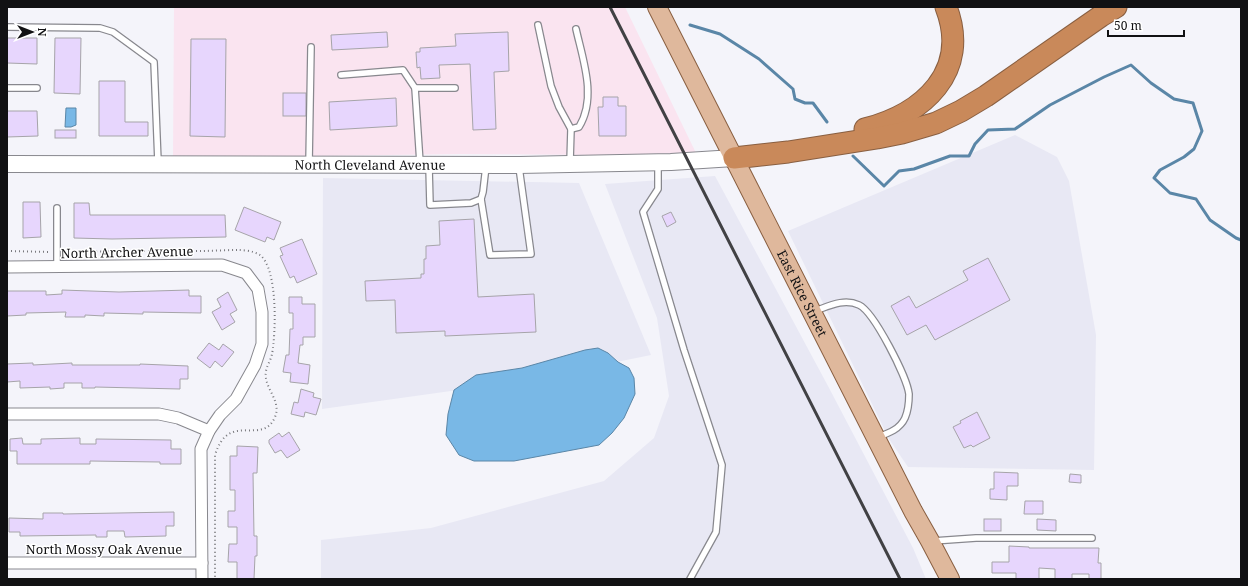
<svg xmlns="http://www.w3.org/2000/svg" width="1248" height="586" viewBox="0 0 1248 586" font-family="'Noto Serif',serif">
  <style>
    .commercial { fill: #fae4f0 }
    .built { fill: #e8e8f4 }
    .water { fill: #79b8e6; stroke: #5a86a7 }
    .lines { fill: none; stroke-linecap: round; stroke-linejoin: round }
    .stream { stroke: #5a86a7; stroke-width: 3 }
    .building { fill: #e7d6fd; stroke: #a6a4a9 }
    .lane-casing { stroke: #88888e; stroke-width: 8 }
    .street-casing { stroke: #88888e; stroke-width: 13 }
    .secondary-casing { stroke: #88888e; stroke-width: 18 }
    .primary-casing { stroke: #895f41; stroke-width: 20 }
    .highway-casing { stroke: #895f41; stroke-width: 23 }
    .path { stroke: #79797d; stroke-width: 2; stroke-dasharray: 1 3; stroke-linecap: butt }
    .lane { stroke: #fff; stroke-width: 5.5 }
    .street { stroke: #fff; stroke-width: 11 }
    .secondary { stroke: #fff; stroke-width: 16 }
    .primary { stroke: #dfb89c; stroke-width: 18 }
    .highway { stroke: #c9895a; stroke-width: 21 }
    .rail { stroke: #414144; stroke-width: 3 }
    .labels { text-anchor: middle; stroke-width: 3; stroke-linejoin: round; paint-order: stroke }
    .street-label { font-size: 13px; fill: #111113; stroke: #fff }
  </style>
  <rect width="100%" height="100%" fill="#f4f4fa"/>
  <polygon class="commercial" points="174,7 625,7 696,153 594,155 460,154 173,158"/>
  <g class="built">
    <polygon points="1015,135 1057,157 1069,181 1096,335 1094,470 908,467 889,439 788,231"/>
    <polygon points="715,176 828,386 913,548 926,579 321,579 321,540 431,528 604,481 654,438 669,396 657,318 605,184"/>
    <polygon points="323,178 579,183 651,355 523,381 322,409"/>
  </g>
  <g class="water">
    <polygon points="66,108 76,108 76,125 71,127 65,127"/>
    <polygon points="598,348 608,353 618,362 629,368 634,378 635,394 624,418 612,433 599,445 514,461 474,461 459,455 446,435 448,414 454,390 476,375 522,368 585,350"/>
  </g>
  <g class="lines">
    <g class="stream">
      <polyline points="690,25 720,34 759,59 793,89 795,99 805,103 813,103 827,122"/>
      <polyline points="853,156 884,186 899,171 914,169 950,156 969,156 975,144 988,130 1015,129 1050,105 1104,77 1131,65 1151,83 1174,99 1193,103 1202,131 1194,149 1184,157 1160,170 1154,178 1170,193 1196,199 1210,220 1236,238 1241,240"/>
    </g>
  </g>
  <g class="building">
    <polygon points="387,32 388,47 332,50 331,35"/>
    <polygon points="508,32 509,71 494,72 496,129 473,130 470,64 439,65 440,78 421,79 420,67 417,68 416,52 420,52 420,48 456,46 455,34"/>
    <polygon points="7,38 37,38 37,64 7,63"/>
    <polygon points="55,38 81,38 80,94 54,93"/>
    <polygon points="191,39 226,39 225,137 190,136"/>
    <polygon points="99,81 125,81 125,122 148,122 148,136 99,136"/>
    <rect x="283" y="93" width="23" height="23"/>
    <polygon points="603,97 618,97 618,106 626,106 626,136 599,136 598,107 603,107"/>
    <polygon points="396,98 397,126 330,130 329,102"/>
    <polygon points="7,111 37,111 38,136 7,137"/>
    <rect x="55" y="130" width="21" height="8"/>
    <polygon points="23,202 40,202 41,237 23,238"/>
    <polygon points="74,203 89,203 90,215 225,215 226,237 112,239 74,238"/>
    <polygon points="244,207 281,222 274,240 267,237 265,242 235,230"/>
    <polygon points="671,212 676,222 667,227 662,216"/>
    <polygon points="474,219 478,297 534,294 536,332 445,336 445,331 396,333 395,300 366,301 365,281 421,278 421,274 424,274 424,259 426,259 426,246 440,245 439,221"/>
    <polygon points="302,239 317,274 297,283 294,276 290,278 280,256 283,255 280,248"/>
    <polygon points="988,258 1010,300 935,340 926,325 907,335 891,306 909,296 916,308 968,280 963,271"/>
    <polygon points="62,290 119,292 189,290 189,296 201,296 201,313 143,312 143,314 104,313 104,316 85,315 85,317 65,317 66,312 26,313 26,315 7,316 7,291 46,291 46,295 62,294"/>
    <polygon points="228,292 237,310 230,314 235,322 222,330 212,312 221,307 217,299"/>
    <polygon points="289,297 302,297 302,304 315,304 315,337 303,337 303,345 300,345 298,363 310,365 308,384 290,382 291,373 283,372 286,355 289,355 290,329 293,329 293,313 289,313"/>
    <polygon points="209,343 219,350 223,344 234,352 222,367 215,361 210,368 197,358"/>
    <polygon points="33,363 33,365 72,363 72,365 140,365 140,364 188,366 188,379 180,379 180,389 95,387 95,388 82,388 82,383 64,383 64,388 50,389 50,387 20,388 20,381 7,382 7,364"/>
    <polygon points="301,389 314,393 313,397 321,399 316,415 305,412 304,417 291,414 294,402 298,403"/>
    <polygon points="977,412 990,438 973,447 971,445 964,448 953,427 961,423 960,421"/>
    <polygon points="289,432 300,450 287,458 281,450 275,453 269,443 269,440 279,433 282,437"/>
    <polygon points="22,438 23,444 41,444 41,439 80,438 80,444 96,444 96,439 171,440 171,449 181,449 181,464 160,464 160,462 90,461 90,464 17,464 17,451 10,451 10,439"/>
    <polygon points="237,446 258,447 257,473 253,473 254,536 257,536 257,556 255,556 254,579 237,579 237,562 228,562 229,544 237,544 237,527 228,527 228,511 235,511 235,490 230,490 230,456 237,456"/>
    <polygon points="994,472 1018,473 1018,486 1007,486 1007,500 990,499 990,489 994,489"/>
    <polygon points="1070,474 1081,475 1081,483 1069,482"/>
    <polygon points="1025,501 1043,501 1043,514 1024,514"/>
    <polygon points="174,512 174,526 166,526 166,536 125,537 124,531 107,531 107,537 96,537 96,535 20,536 20,532 9,532 9,518 43,519 43,513 63,513 63,514"/>
    <rect x="984" y="519" width="17" height="12"/>
    <polygon points="1037,519 1056,520 1056,531 1037,530"/>
    <polygon points="1009,546 1029,547 1029,548 1099,548 1098,563 1101,563 1101,579 1089,579 1089,574 1072,574 1072,579 1055,579 1055,569 1039,568 1039,579 1016,579 1016,573 992,573 992,562 1009,562"/>
  </g>
  <g class="lines">
    <defs>
      <g id="lane">
        <polyline points="538,25 551,86 559,107 571,129 570,162"/>
        <polyline points="7,27 100,28 113,32 154,62 158,162"/>
        <polyline points="341,75 403,70 415,88 420,163"/>
        <polyline points="7,88 37,88"/>
        <polyline points="415,88 455,88"/>
        <path d="M 571,129 L 579,127 C 597,98 583,60 576,29"/>
        <polyline points="309,163 311,47"/>
        <polyline points="658,163 658,189 643,212 684,350 722,465 716,532 690,579"/>
        <polyline points="429,167 430,205 471,203 481,199 483,192 486,166"/>
        <polyline points="481,199 490,255 531,254 519,167"/>
        <polyline points="57,267 57,208"/>
        <path d="M 815,311 C 829,306 844,298 859,305 C 874,312 907,377 909,394 C 909,401 908,411 905,418 C 900,429 889,433 878,437"/>
        <polyline points="933,541 976,538 1092,538"/>
      </g>
      <g id="street">
        <polyline points="7,267 222,265 246,273 258,289 262,312 262,344 255,365 236,399 220,415 209,431 201,449 202,579"/>
        <polyline points="7,414 159,414 178,418 209,431"/>
        <polyline points="7,563 202,563"/>
      </g>
      <g id="secondary">
        <path id="s1" d="M 7,164 L 519,165 L 671,162 L 734,158"/>
      </g>
      <g id="primary">
        <path id="s2" d="M 657,7 L 913,511 L 930,541 L 950,579"/>
      </g>
      <g id="highway">
        <path d="M 865,129 C 923,114 971,72 946,7"/>
        <polyline points="734,158 788,152 877,138 902,133 936,123 961,111 986,96 1101,16 1116,7"/>
      </g>
    </defs>
    <use href="#lane" class="lane-casing"/>
    <use href="#street" class="street-casing"/>
    <use href="#secondary" class="secondary-casing"/>
    <use href="#primary" class="primary-casing"/>
    <use href="#highway" class="highway-casing"/>
    <g class="path">
      <polyline points="7,251 50,252"/>
      <path d="M 64,252 C 110,251 155,251 200,251 C 212,251 225,250 237,250 C 244,250 254,251 260,255 C 278,269 276,333 272,354 C 271,360 267,365 266,371 C 263,388 282,400 275,417 C 262,447 229,410 215,455 L 215,579"/>
    </g>
    <use href="#lane" class="lane"/>
    <use href="#street" class="street"/>
    <use href="#secondary" class="secondary"/>
    <use href="#primary" class="primary"/>
    <use href="#highway" class="highway"/>
    <polyline class="rail" points="610,7 900,579"/>
  </g>
  <g class="labels">
    <g class="street-label">
      <text dy="5" stroke="none"><textPath href="#s1" startOffset="363">North Cleveland Avenue</textPath></text>
      <text transform="translate(127 252) rotate(-1)" y="5">North Archer Avenue</text>
      <text dy="5" stroke="none"><textPath href="#s2" startOffset="321">East Rice Street</textPath></text>
      <text x="104" y="554">North Mossy Oak Avenue</text>
    </g>
  </g>
  <rect width="1248" height="586" fill="none" stroke="#111113" stroke-width="16"/>
  <g transform="translate(32 32) rotate(90)" stroke="#ffffff" stroke-width="3" paint-order="stroke">
  <path d="M0-3L7 15L0 10L-7 15Z" fill="#111113"/>
  <text y="-6" font-size="11" font-weight="bold" text-anchor="middle" fill="#111113">N</text>
  </g>
  <path d="M1108 30v6h76v-6" fill="none" stroke="#111113" stroke-width="2"/>
  <text x="1114" y="30" font-size="12" fill="#111113" stroke="#ffffff" stroke-width="3" paint-order="stroke">50 m</text>
</svg>
